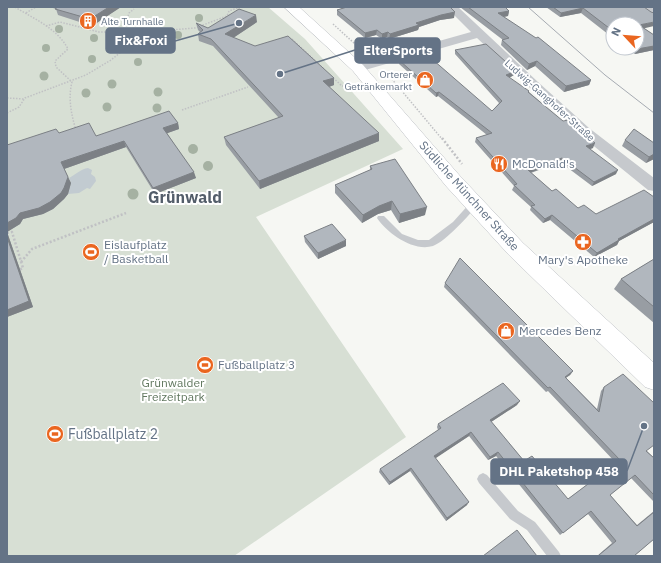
<svg xmlns="http://www.w3.org/2000/svg" width="661" height="563" viewBox="0 0 661 563" font-family="'IBM Plex Sans',sans-serif">
  <style>
    .green { fill: #d7dfd4 }
    .water { fill: #c2cbd1 }
    .lines { fill: none; stroke-linecap: round; stroke-linejoin: round }
    .secondary-casing { stroke: #bbbec3; stroke-width: 1 }
    .path-far1 { stroke: #c0c1c4; stroke-width: 1.5; stroke-dasharray: 1.5 1.5; stroke-linecap: butt }
    .path { stroke: #c0c1c4; stroke-width: 2.5; stroke-dasharray: 2 2; stroke-linecap: butt }
    .lane { fill: #c6c9cd; fill-rule: evenodd }
    .street { fill: #c6c9cd; fill-rule: evenodd }
    .secondary { fill: #fff; fill-rule: evenodd }
    .tram { stroke: #a6abb2; stroke-width: 1 }
    .tree { fill: #a5b1a2 }
    .wall { fill: #989da3 }
    .shaded-wall { fill: #7c8085 }
    .building { fill: #b1b7be; stroke: #7c8085 }
    .labels { text-anchor: middle; stroke-width: 4; stroke-linejoin: round; paint-order: stroke }
    .far-poi-label { font-size: 10px; fill: #647386; stroke: #fff; text-anchor: start }
    .far-street-label { font-size: 10px; fill: #647386; stroke: #fff }
    .poi-label { font-size: 12px; fill: #647386; stroke: #fff; text-anchor: start }
    .street-label { font-size: 12px; fill: #647386; stroke: #fff }
    .park-label { font-size: 12px; fill: #627860; stroke: #fff }
    .near-poi-label { font-size: 14px; fill: #647386; stroke: #fff; text-anchor: start }
    .district-label { font-size: 16px; font-weight: bold; fill: #535d6a; stroke: #fff }
    .leader { fill: none; stroke: #647386; stroke-width: 1.5 }
    .callout-dot { fill: #647386; stroke: #fff; stroke-width: 1.5 }
    .callout { fill: #647386; stroke: #647386; stroke-width: 1.5 }
    .callout-label { font-size: 13px; text-anchor: middle; font-weight: bold; fill: #fff }
  </style>
  <rect width="100%" height="100%" fill="#f6f7f3"/>
  <polygon class="green" points="7,7 268,7 305,39 403,149 256,217 406,437 234,556 7,556"/>
  <path class="water" d="M 88,168 L 92,170 L 91,174 L 95,177 L 96,181 L 90,189 L 87,188 L 79,193 L 68,194 L 71,183 L 69,178 C 75,175 81,169 88,168 Z"/>
  <g class="lines">
    <defs>
      <polygon id="secondary" points="284,7 299,7 363,65 460,176 523,243 654,363 654,390 645,387 509,255 446,186 353,71"/>
    </defs>
    <use href="#secondary" class="secondary-casing"/>
    <g class="path-far1">
      <path d="M 15,7 C 34,19 57,28 68,49 L 55,61 L 56,67 L 72,82 C 68,98 71,114 76,130"/>
      <polyline points="26,13 36,7"/>
      <polyline points="333,24 366,54"/>
      <polyline points="46,26 60,22 99,32 157,31 195,28 227,16 229,11 240,7"/>
      <polyline points="292,39 324,69"/>
      <polyline points="386,72 442,139"/>
      <polyline points="331,76 342,86 356,87"/>
      <polyline points="7,98 24,99"/>
      <polyline points="182,110 248,87"/>
      <polyline points="7,113 19,107 25,98 86,75 111,60 126,48 133,38 134,32 127,20 129,13 134,9"/>
    </g>
    <g class="path">
      <polyline points="442,138 462,164"/>
      <polyline points="7,233 12,232 23,268 17,271"/>
      <polyline points="21,262 32,249 126,213"/>
    </g>
    <g class="lane">
      <path d="M 474,201 L 478,204 L 477,206 C 467,217 446,241 433,246 C 413,252 387,233 377,218 L 378,216 L 384,216 L 402,234 L 418,240 L 429,240 L 453,222 L 471,202 Z"/>
      <polygon points="483,473 487,475 518,511 535,522 559,552 561,556 547,556 527,530 510,519 479,483 477,479 479,475"/>
    </g>
    <g class="street">
      <polygon points="446,7 458,7 538,82 589,128 654,178 654,191 648,190 579,134 477,38 358,72 354,71 352,68 354,65 471,32"/>
      <polygon points="637,7 651,7 654,9 654,17 650,16"/>
    </g>
    <use href="#secondary" class="secondary"/>
    <polyline class="tram" points="528,7 605,75 654,113"/>
  </g>
  <g class="tree">
    <circle cx="199" cy="18" r="4"/>
    <circle cx="59" cy="29" r="4"/>
    <circle cx="178" cy="35" r="4"/>
    <circle cx="94" cy="38" r="4"/>
    <circle cx="46" cy="48" r="4"/>
    <circle cx="92" cy="59" r="4"/>
    <circle cx="138" cy="62" r="4"/>
    <circle cx="44" cy="76" r="4.5"/>
    <circle cx="112" cy="84" r="4.5"/>
    <circle cx="158" cy="92" r="4.5"/>
    <circle cx="86" cy="93" r="4.5"/>
    <circle cx="107" cy="107" r="4.5"/>
    <circle cx="157" cy="108" r="4.5"/>
    <circle cx="193" cy="149" r="5"/>
    <circle cx="208" cy="166" r="5"/>
    <circle cx="133" cy="194" r="5.5"/>
  </g>
  <g class="wall">
    <polygon points="50,7 121,7 92,26 58,15 56,9"/>
    <polygon points="339,7 450,7 454,18 440,20 419,27 418,30 389,39 387,37 382,39 376,35 365,38 337,15 337,10 342,9"/>
    <polygon points="460,7 505,7 509,11 508,16 504,17 591,80 589,85 564,92 535,66 527,70 501,45 502,40 503,40"/>
    <polygon points="546,7 644,7 644,28 654,35 654,50 635,54 626,48 637,48 613,24 613,38 581,13 560,17"/>
    <polygon points="257,22 233,38 334,78 334,85 329,87 379,141 260,189 226,145 224,137 279,118 213,46 199,41 198,34 200,32 198,30 196,23 208,28"/>
    <polygon points="455,50 516,71 514,75 509,78 529,92 593,148 590,149 616,174 592,186 560,162 531,173 552,191 578,208 596,214 654,197 654,222 619,241 617,245 594,257 550,220 543,223 530,210 531,207 512,190 514,186 475,142 476,138 487,135 438,96 436,97 399,64 399,60 492,111 499,103 455,54"/>
    <polygon points="178,123 179,129 167,133 196,178 155,194 126,147 64,169 71,183 68,194 64,199 53,209 43,214 23,219 20,224 7,232 33,307 7,317 7,145 59,133 96,136"/>
    <polygon points="625,140 654,143 654,159 646,163 622,146"/>
    <polygon points="370,166 425,215 399,223 391,210 378,214 362,223 335,193 335,185 370,170"/>
    <polygon points="304,236 346,246 318,259 305,242"/>
    <polygon points="654,259 654,323 614,289 621,279"/>
    <polygon points="445,283 573,371 570,375 566,378 597,409 601,391 604,387 647,451 654,458 654,502 631,478 610,495 637,525 654,511 654,539 634,556 597,556 612,543 588,514 560,535 496,456 488,460 469,436 435,458 467,505 446,521 410,471 389,485 379,472 380,469 438,430 437,427 438,424 517,405 491,422 524,461 568,499 616,463 548,391 546,392 444,287"/>
  </g>
  <g class="shaded-wall">
    <polygon points="109,7 121,7 92,26 90,19"/>
    <polygon points="583,8 581,13 560,17 561,13"/>
    <polygon points="509,11 508,16 497,18 498,13"/>
    <polygon points="455,12 454,18 440,20 419,27 418,30 389,39 390,34 416,23 441,15"/>
    <polygon points="256,15 257,22 227,42 225,34"/>
    <polygon points="654,22 654,26 637,30 639,25"/>
    <polygon points="377,30 376,35 365,38 365,33"/>
    <polygon points="388,32 387,37 382,39 382,34"/>
    <polygon points="654,46 654,50 635,54 637,49"/>
    <polygon points="537,61 535,66 527,70 529,64"/>
    <polygon points="516,71 514,75 505,80 506,75"/>
    <polygon points="334,78 334,85 323,89 323,81"/>
    <polygon points="591,80 589,85 564,92 566,86"/>
    <polygon points="439,92 438,96 436,97 436,93"/>
    <polygon points="178,123 179,129 165,134 163,128"/>
    <polygon points="379,133 379,141 260,189 259,181"/>
    <polygon points="124,141 126,147 64,169 71,183 68,194 64,199 53,209 43,214 23,219 20,224 7,232 33,307 7,317 7,223 20,213 61,162"/>
    <polygon points="595,143 593,148 584,151 586,146"/>
    <polygon points="654,154 654,159 646,163 649,157"/>
    <polygon points="562,158 560,162 526,174 528,170"/>
    <polygon points="618,170 616,174 592,186 594,182"/>
    <polygon points="194,172 196,178 155,194 153,188"/>
    <polygon points="392,201 391,210 378,214 362,223 363,215 379,206"/>
    <polygon points="427,207 425,215 399,223 400,214"/>
    <polygon points="552,215 550,220 543,223 545,219"/>
    <polygon points="654,219 654,222 619,241 617,245 594,257 597,253 618,239"/>
    <polygon points="346,240 346,246 318,259 318,253"/>
    <polygon points="573,371 570,375 562,380 565,377"/>
    <polygon points="520,401 517,405 488,424 490,420"/>
    <polygon points="471,432 469,436 433,460 434,456"/>
    <polygon points="498,452 496,456 488,460 490,457"/>
    <polygon points="411,468 410,471 389,485 390,482"/>
    <polygon points="469,502 467,505 446,521 447,518"/>
  </g>
  <g class="building">
    <polygon points="58,7 109,7 90,19 55,9"/>
    <polygon points="347,7 450,7 455,12 441,15 416,23 419,25 390,34 388,32 382,34 377,30 365,33 337,10"/>
    <polygon points="468,7 505,7 509,11 498,13 536,38 538,37 591,80 566,86 537,61 529,64 502,40 509,38"/>
    <polygon points="553,7 644,7 651,12 654,13 654,22 639,25 654,35 654,46 637,49 635,48 637,48 637,24 613,24 613,31 583,8 561,13"/>
    <polygon points="239,9 256,15 225,34 255,46 288,36 334,78 323,81 379,133 259,181 224,137 283,116 211,39 198,34 203,30 196,23 208,28"/>
    <polygon points="486,44 516,71 506,75 529,91 528,92 563,121 568,120 595,143 586,146 618,170 594,182 562,158 528,170 552,191 556,189 578,208 584,205 596,214 644,190 654,197 654,219 618,239 619,240 597,253 552,215 545,219 531,206 535,205 514,185 517,184 476,138 492,133 439,92 436,93 399,60 425,53 492,111 502,101 455,50"/>
    <polygon points="169,111 178,123 163,128 194,172 153,188 124,141 61,162 68,177 64,188 61,193 50,202 39,208 20,213 16,218 7,223 7,145 56,129 59,133 89,123 96,136"/>
    <polygon points="634,129 654,143 654,154 649,157 625,140"/>
    <polygon points="395,159 427,207 400,214 392,201 379,206 363,215 335,185 372,169 370,166"/>
    <polygon points="332,224 346,240 318,253 304,236"/>
    <polygon points="7,237 29,301 7,310"/>
    <polygon points="460,258 573,371 565,377 599,412 604,387 623,374 654,403 654,445 646,451 654,458 654,495 635,475 610,495 637,526 654,512 654,539 634,556 600,556 599,555 616,541 591,511 563,533 498,452 490,457 471,432 434,456 469,502 447,518 411,468 390,482 380,469 441,428 438,424 503,383 520,401 490,420 524,461 532,456 568,499 620,460 550,387 548,388 445,283"/>
    <polygon points="654,259 654,307 621,279"/>
    <polygon points="517,530 537,556 483,556"/>
  </g>
  <defs>
    <symbol id="building-disc" viewBox="-11 -11 22 22"><circle r="9.5" fill="#ea6620" stroke="#fff"/><path d="M-4-6H4V6H1V3H-1V6H-4ZM-2.5-4.3h1.7v1.8h-1.7ZM.8-4.3h1.7v1.8H.8ZM-2.5-1h1.7V.8h-1.7ZM.8-1h1.7V.8H.8Z" fill="#fff"/></symbol>
    <symbol id="shop-disc" viewBox="-11 -11 22 22"><circle r="9.5" fill="#ea6620" stroke="#fff"/><path d="M-5-2.5h2.3a2.7 3.5 0 0 1 5.4 0H5L5.5 6h-11ZM-1.5-2.5h3a1.5 2.3 0 0 0-3 0Z" fill="#fff"/></symbol>
    <symbol id="restaurant-disc" viewBox="-11 -11 22 22"><circle r="9.5" fill="#ea6620" stroke="#fff"/><path d="M-5-6h1v4h1v-4h1v4h1v-4h1v5L-1.5 .5V6h-2V.5L-5-1ZM5-6V6H3V1.5H1.5Q1.5-4 5-6Z" fill="#fff"/></symbol>
    <symbol id="pharmacy-disc" viewBox="-11 -11 22 22"><circle r="9.5" fill="#ea6620" stroke="#fff"/><path d="M-2-6h4v4h4v4h-4v4h-4v-4h-4v-4h4Z" fill="#fff"/></symbol>
    <symbol id="stadium-disc" viewBox="-11 -11 22 22"><circle r="9.5" fill="#ea6620" stroke="#fff"/><path d="M0-5a6.5 5 0 1 0 0 10a6.5 5 0 1 0 0-10ZM-3.5-1.8h7v3.6h-7Z" fill="#fff"/></symbol>
  </defs>
  <g fill-rule="evenodd">
    <use href="#building-disc" x="78" y="11" width="20" height="20"/>
    <use href="#shop-disc" x="415" y="70" width="20" height="20"/>
    <use href="#restaurant-disc" x="489" y="154" width="20" height="20"/>
    <use href="#pharmacy-disc" x="573" y="232" width="20" height="20"/>
    <use href="#stadium-disc" x="81" y="242" width="20" height="20"/>
    <use href="#shop-disc" x="496" y="321" width="20" height="20"/>
    <use href="#stadium-disc" x="195" y="355" width="20" height="20"/>
    <use href="#stadium-disc" x="45" y="424" width="20" height="20"/>
  </g>
  <g class="labels">
    <g class="far-poi-label">
      <text x="101" y="25">Alte Turnhalle</text>
      <text x="412" y="78" text-anchor="end">Orterer<tspan x="412" dy="12">Getränkemarkt</tspan></text>
    </g>
    <g class="far-street-label">
      <text transform="translate(550 100) rotate(42)" y="4">Ludwig-Ganghofer-Straße</text>
    </g>
    <g class="poi-label">
      <text x="512" y="168">McDonald's</text>
      <text x="104" y="249">Eislaufplatz<tspan x="104" dy="14">/ Basketball</tspan></text>
      <text x="583" y="264" text-anchor="middle">Mary's Apotheke</text>
      <text x="519" y="335">Mercedes Benz</text>
      <text x="218" y="369">Fußballplatz 3</text>
    </g>
    <g class="street-label">
      <text transform="translate(469 196) rotate(48)" y="4">Südliche Münchner Straße</text>
    </g>
    <g class="park-label">
      <text x="173" y="387">Grünwalder<tspan x="173" dy="14">Freizeitpark</tspan></text>
    </g>
    <g class="near-poi-label">
      <text x="68" y="439">Fußballplatz 2</text>
    </g>
    <g class="district-label">
      <text x="185" y="203">Grünwald</text>
    </g>
  </g>
  <path class="leader" d="M239 23L175 41M280 74L355 50M644 426L627 471"/>
  <g class="callout-dot">
    <circle cx="239" cy="23" r="4"/>
    <circle cx="280" cy="74" r="4"/>
    <circle cx="644" cy="426" r="4"/>
  </g>
  <g class="callout">
    <rect x="106" y="28" width="69" height="25" rx="4"/>
    <rect x="355" y="38" width="85" height="25" rx="4"/>
    <rect x="491" y="459" width="136" height="25" rx="4"/>
  </g>
  <g class="callout-label">
    <text x="141" y="45">Fix&amp;Foxi</text>
    <text x="398" y="55">ElterSports</text>
    <text x="559" y="476">DHL Paketshop 458</text>
  </g>
  <rect width="661" height="563" fill="none" stroke="#647386" stroke-width="16"/>
  <g transform="translate(625 36) rotate(296)"><circle r="19" fill="#ffffff" stroke="#c1c7cf"/>
  <path d="M0-3L7 15L0 10L-7 15Z" fill="#ea6620"/>
  <text y="-6" font-size="11" font-weight="bold" text-anchor="middle" fill="#647386">N</text>
  </g>
</svg>
